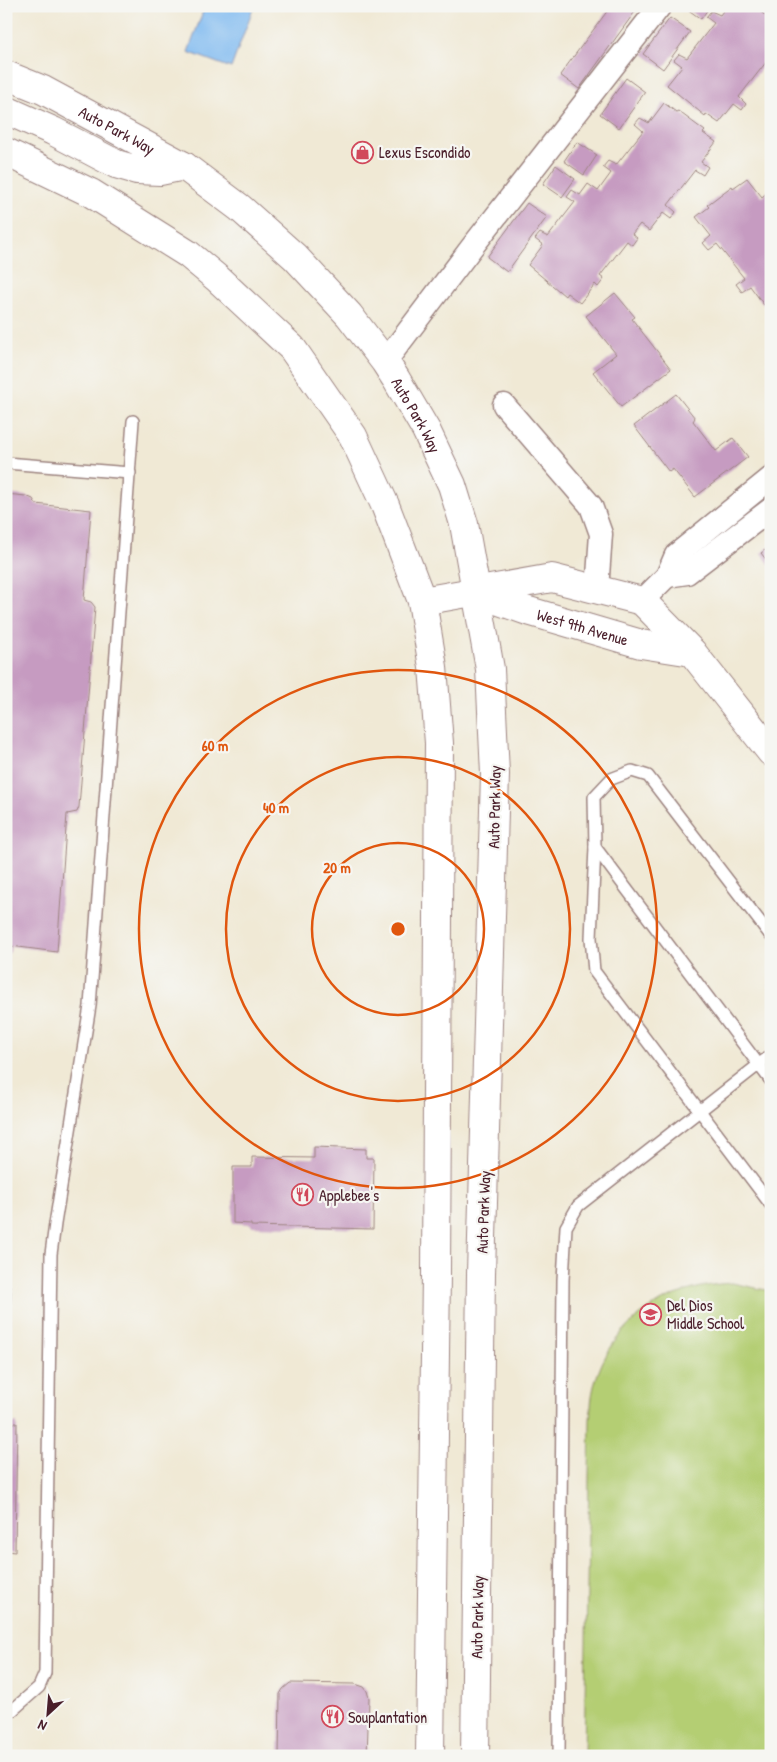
<svg xmlns="http://www.w3.org/2000/svg" width="777" height="1762" viewBox="0 0 777 1762" font-family="'Patrick Hand',sans-serif">
  <style>
    .green { fill: #b4ce73; stroke: #7f764f }
    .water { fill: #7fbaf1; stroke: #646c8e }
    .building { fill: #c69bc1 }
    .lines { fill: none; stroke-linecap: round; stroke-linejoin: round }
    .service-casing { stroke: #9d8480; stroke-width: 14 }
    .minor-casing { stroke: #9d8480; stroke-width: 25 }
    .tertiary-casing { stroke: #9d8480; stroke-width: 30 }
    .secondary-casing { stroke: #9d8480; stroke-width: 30 }
    .service { stroke: #fff; stroke-width: 11 }
    .minor { stroke: #fff; stroke-width: 22 }
    .tertiary { stroke: #fff; stroke-width: 28 }
    .secondary { stroke: #fff; stroke-width: 28 }
    .ring { fill: none; stroke: #e0560e; stroke-width: 2.5 }
    .labels { text-anchor: middle; stroke-width: 4.5; stroke-linejoin: round; paint-order: stroke }
    .street-label { font-size: 16px; fill: #4a1f2b; stroke: #f6f6f2 }
    .poi-label { font-size: 16px; fill: #4a1f2b; stroke: #f6f6f2; text-anchor: start }
    .centre { fill: #e0560e; stroke: #f6f6f2; stroke-width: 2.5 }
    .ring-label { font-size: 15px; text-anchor: middle; font-weight: bold; fill: #e0560e; stroke: #f6f6f2; stroke-width: 4.5; stroke-linejoin: round; paint-order: stroke }
  </style>
  <rect width="100%" height="100%" fill="#f6f6f2"/>
  <filter id="ink" filterUnits="userSpaceOnUse"><feTurbulence type="fractalNoise" baseFrequency=".02" numOctaves="2"/><feDisplacementMap in="SourceGraphic" scale="10" xChannelSelector="R" yChannelSelector="G"/><feConvolveMatrix kernelMatrix="1 2 1 2 8 2 1 2 1" color-interpolation-filters="sRGB"/></filter>
  <filter id="wash" filterUnits="userSpaceOnUse"><feTurbulence type="fractalNoise" baseFrequency=".0096" numOctaves="4" result="noise"/><feDisplacementMap in="SourceGraphic" scale="20" xChannelSelector="R" yChannelSelector="G"/><feGaussianBlur stdDeviation="1.12" result="paint"/><feColorMatrix in="noise" values="0 0 0 0 0 0 0 0 0 0 0 0 0 0 0 0 0 1.4 0 .05"/><feComposite in="paint" operator="in"/></filter>
  <g filter="url(#wash)">
    <rect width="100%" height="100%" fill="#f0e9d5"/>
    <path class="green" d="M 732,1283 L 771,1291 L 771,1756 L 584,1756 L 590,1420 C 591,1409 591,1397 594,1386 C 611,1321 668,1286 732,1283 Z"/>
    <polygon class="water" points="205,6 254,6 231,68 188,52"/>
    <g id="blocks">
      <g class="building">
        <polygon points="611,6 639,6 579,89 560,75"/>
        <polygon points="683,6 710,6 701,19"/>
        <polygon points="727,6 753,6 771,20 771,65 767,61 739,97 746,104 742,110 734,104 719,123 706,114 705,116 667,85 682,66 674,60 679,54 687,58 714,23 706,17 711,11 720,15"/>
        <polygon points="670,18 690,32 663,69 643,54"/>
        <polygon points="626,78 645,92 619,128 600,114"/>
        <polygon points="664,103 676,112 678,111 705,131 703,133 716,142 701,162 708,167 703,175 695,170 668,205 676,212 671,219 663,213 649,231 640,224 632,234 637,238 632,245 627,241 600,276 604,279 598,287 595,284 580,303 567,293 565,296 528,265 543,245 535,239 540,233 548,237 575,202 567,197 572,190 580,195 588,184 598,191 611,173 603,167 608,161 616,165 643,131 635,124 640,118 649,123"/>
        <polygon points="577,142 597,155 584,175 564,161"/>
        <polygon points="556,165 575,179 562,197 543,184"/>
        <polygon points="747,178 762,197 769,191 771,193 771,202 768,204 771,208 771,300 764,305 750,286 742,292 736,284 744,278 717,244 709,250 703,243 711,236 696,217 709,207 707,205 732,186 733,188"/>
        <polygon points="527,203 547,217 507,272 487,257"/>
        <polygon points="615,293 635,317 632,319 671,369 621,407 593,372 616,354 586,316"/>
        <polygon points="676,394 695,418 693,421 716,451 733,438 748,457 695,497 673,469 669,472 634,426"/>
        <polygon points="6,494 26,496 33,499 36,504 91,510 84,600 91,602 95,607 79,807 77,812 67,814 57,952 11,946 10,952 6,955"/>
        <polygon points="771,546 771,566 761,553"/>
        <polygon points="314,1147 366,1149 366,1158 374,1158 373,1229 251,1226 251,1224 233,1223 233,1167 252,1167 252,1157 314,1158"/>
        <polygon points="6,1281 10,1286 11,1292 8,1377 6,1377"/>
        <polygon points="6,1423 17,1423 15,1552 6,1551"/>
        <polygon points="290,1683 355,1684 364,1687 367,1691 369,1698 367,1756 279,1756 280,1694 283,1689"/>
      </g>
    </g>
  </g>
  <g filter="url(#ink)">
    <use href="#blocks" fill-opacity="0" stroke="#9d8480" stroke-width="1"/>
    <g class="lines">
      <defs>
        <g id="service">
          <polyline points="6,463 130,473"/>
          <polyline points="595,847 771,1081"/>
          <polyline points="771,936 648,776 632,771 611,779 594,797 595,847 591,938 594,971 771,1205"/>
          <polyline points="6,1716 39,1687 45,1673 51,1254 55,1224 90,1006 133,421"/>
          <polyline points="559,1756 563,1280 566,1227 578,1206 771,1055"/>
        </g>
        <g id="minor">
          <polyline points="385,362 472,247 660,6"/>
          <polyline points="504,405 591,506 601,534 597,590"/>
          <polyline points="667,576 687,573 771,509"/>
          <polyline points="642,601 667,576 676,555 771,478"/>
        </g>
        <g id="tertiary">
          <path id="s1" d="M 477,593 L 525,610 L 641,644 L 692,652"/>
          <polyline points="422,601 552,578 642,601 692,652 771,752"/>
        </g>
        <g id="secondary">
          <path id="s2" d="M 6,75 L 43,90 L 184,166 L 240,208 L 295,257 L 349,315 L 385,362 L 396,379 L 426,430 L 452,485 L 464,524 L 490,669 L 495,774 L 481,1274 L 475,1756"/>
          <polyline points="6,110 53,131 116,164 137,170 160,171 184,166"/>
          <polyline points="6,152 91,193 188,254 218,279 292,348 353,436 385,505 422,601 433,667 439,743 436,1273 430,1756"/>
        </g>
      </defs>
      <use href="#service" class="service-casing"/>
      <use href="#minor" class="minor-casing"/>
      <use href="#tertiary" class="tertiary-casing"/>
      <use href="#secondary" class="secondary-casing"/>
      <use href="#service" class="service"/>
      <use href="#minor" class="minor"/>
      <use href="#tertiary" class="tertiary"/>
      <use href="#secondary" class="secondary"/>
    </g>
  </g>
  <g class="ring">
    <circle cx="398" cy="929" r="86"/>
    <circle cx="398" cy="929" r="172"/>
    <circle cx="398" cy="929" r="259"/>
  </g>
  <defs>
    <symbol id="shop-ring" viewBox="-11 -11 22 22"><circle r="9.5" fill="#f6f6f2" stroke="#d1495b" stroke-width="1.5"/><path d="M-5-2.5h2.3a2.7 3.5 0 0 1 5.4 0H5L5.5 6h-11ZM-1.5-2.5h3a1.5 2.3 0 0 0-3 0Z" fill="#d1495b"/></symbol>
    <symbol id="restaurant-ring" viewBox="-11 -11 22 22"><circle r="9.5" fill="#f6f6f2" stroke="#d1495b" stroke-width="1.5"/><path d="M-5-6h1v4h1v-4h1v4h1v-4h1v5L-1.5 .5V6h-2V.5L-5-1ZM5-6V6H3V1.5H1.5Q1.5-4 5-6Z" fill="#d1495b"/></symbol>
    <symbol id="school-ring" viewBox="-11 -11 22 22"><circle r="9.5" fill="#f6f6f2" stroke="#d1495b" stroke-width="1.5"/><path d="M0-5L7-2L0 1L-7-2ZM-4 1L0 2.5L4 1V4Q0 6-4 4Z" fill="#d1495b"/></symbol>
  </defs>
  <g fill-rule="evenodd">
    <use href="#shop-ring" x="350" y="140" width="25" height="25"/>
    <use href="#restaurant-ring" x="290" y="1182" width="25" height="25"/>
    <use href="#school-ring" x="638" y="1302" width="25" height="25"/>
    <use href="#restaurant-ring" x="320" y="1704" width="25" height="25"/>
  </g>
  <g class="labels">
    <g class="street-label">
      <text dy="6" stroke="none"><textPath href="#s2" startOffset="124">Auto Park Way</textPath></text>
      <text dy="6" stroke="none"><textPath href="#s2" startOffset="544">Auto Park Way</textPath></text>
      <text dy="6" stroke="none"><textPath href="#s1" startOffset="111">West 9th Avenue</textPath></text>
      <text transform="translate(494 807) rotate(-89)" y="6">Auto Park Way</text>
      <text transform="translate(483 1212) rotate(-88)" y="6">Auto Park Way</text>
      <text transform="translate(477 1617) rotate(-89)" y="6">Auto Park Way</text>
    </g>
    <g class="poi-label">
      <text x="379" y="158">Lexus Escondido</text>
      <text x="319" y="1201">Applebee's</text>
      <text x="667" y="1311">Del Dios<tspan x="667" dy="18">Middle School</tspan></text>
      <text x="348" y="1723">Souplantation</text>
    </g>
  </g>
  <circle cx="398" cy="929" r="8" class="centre"/>
  <g class="ring-label">
    <text x="215" y="751">60 m</text>
    <text x="276" y="813">40 m</text>
    <text x="337" y="873">20 m</text>
  </g>
  <rect width="777" height="1762" fill="none" stroke="#f6f6f2" stroke-width="25"/>
  <g transform="translate(48 1714) rotate(206)" stroke="#f6f6f2" stroke-width="4" paint-order="stroke">
  <path d="M0-4L9 19L0 12L-9 19Z" fill="#4a1f2b"/>
  <text y="-8" font-size="14" font-weight="bold" text-anchor="middle" fill="#4a1f2b">N</text>
  </g>
</svg>
